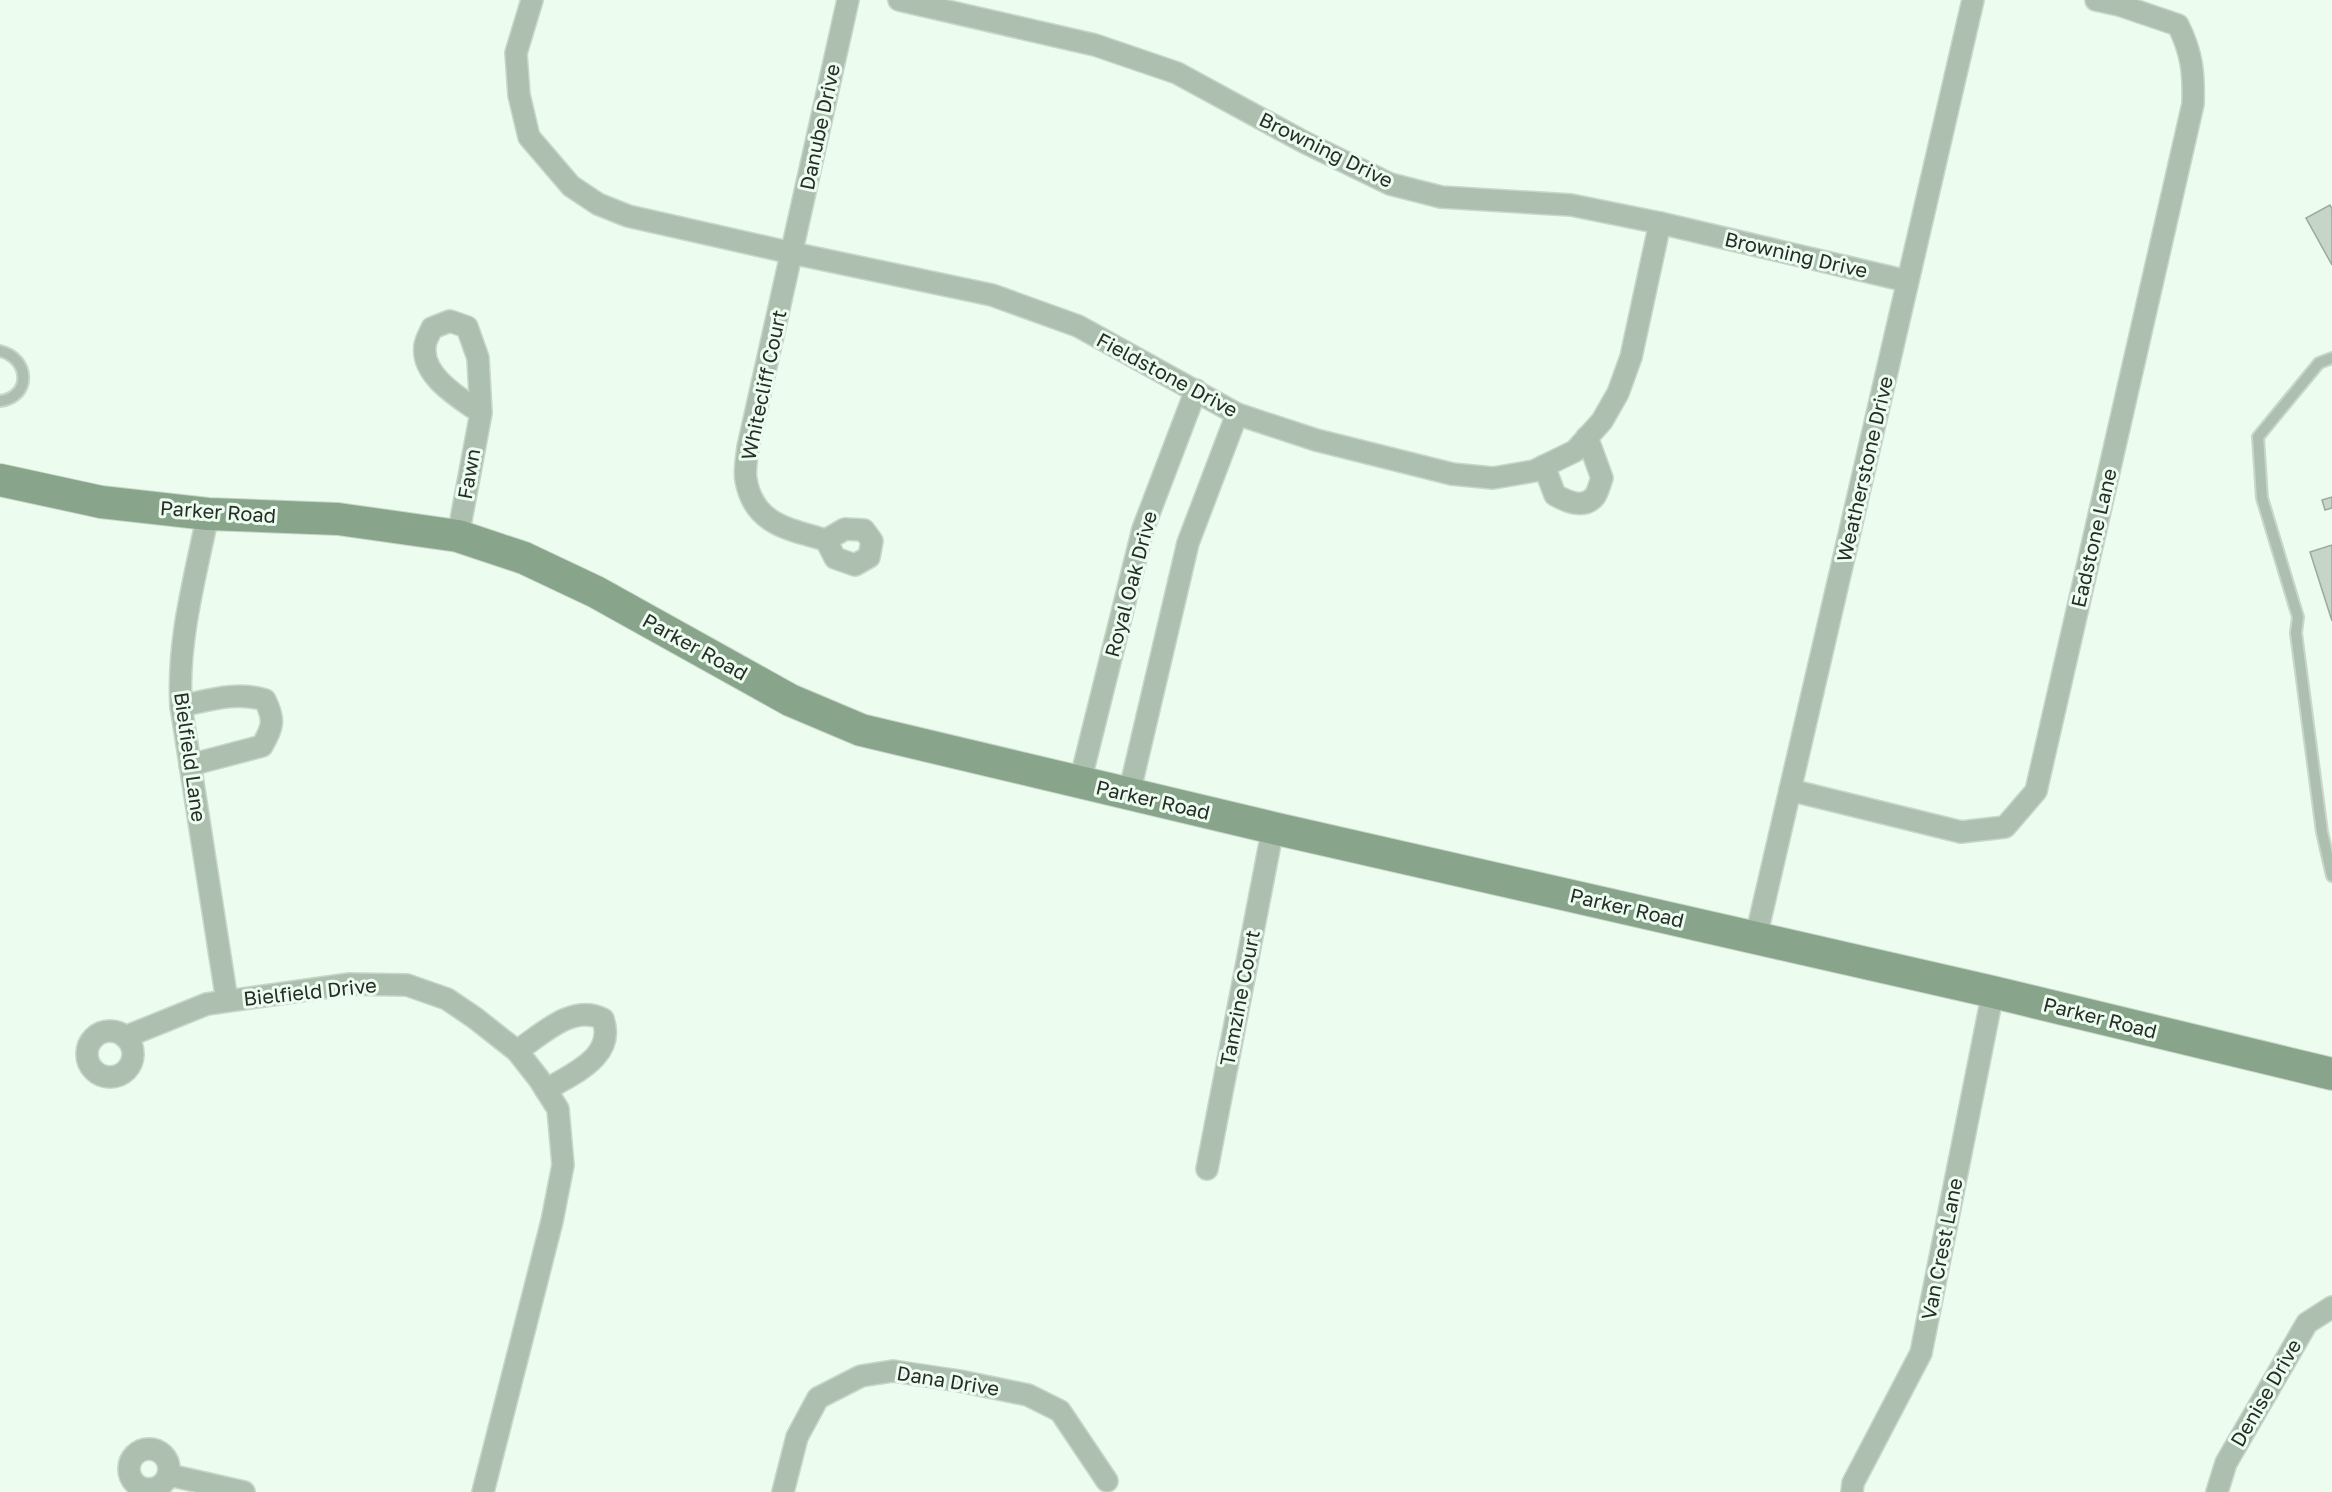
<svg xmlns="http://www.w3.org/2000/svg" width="2332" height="1492" viewBox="0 0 2332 1492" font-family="'Golos Text',sans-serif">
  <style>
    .building { fill: #c5d5c7; stroke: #9aaa9c; stroke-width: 1.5 }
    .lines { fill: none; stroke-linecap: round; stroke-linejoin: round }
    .service-casing { stroke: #c8d7ca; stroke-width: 14 }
    .minor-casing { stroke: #c8d7ca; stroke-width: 24 }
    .secondary-casing { stroke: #c8d7ca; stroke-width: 34 }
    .service { stroke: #adc0af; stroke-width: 10 }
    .minor { stroke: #adc0af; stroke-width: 21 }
    .secondary { stroke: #88a58c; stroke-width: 32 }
    .labels { text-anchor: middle; stroke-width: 6; stroke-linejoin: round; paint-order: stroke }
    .street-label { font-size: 20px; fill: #262c27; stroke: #ecfcee }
  </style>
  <rect width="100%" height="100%" fill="#ecfcee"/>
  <g class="building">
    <polygon points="2330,205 2332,209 2332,265 2306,218"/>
    <polygon points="2332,497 2332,508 2325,510 2322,500"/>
    <polygon points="2332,545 2332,621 2310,552"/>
  </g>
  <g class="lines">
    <defs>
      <g id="service">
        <path d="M 0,351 C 30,358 32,397 0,401"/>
        <polyline points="2332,358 2319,363 2258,437 2262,498 2298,617 2296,633 2322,832 2332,876"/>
      </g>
      <g id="minor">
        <polyline points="532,0 516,53 519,95 529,137 571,186 598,204 628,216 792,253 992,295 1078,326 1237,414 1316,440 1452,474 1493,478 1534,471 1575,451 1602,421 1618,393 1631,357 1660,223"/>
        <polyline points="899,0 1095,45 1177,73 1304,142 1390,184 1441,197 1571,205 1660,223 1907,281"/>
        <path d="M 1544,466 L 1555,495 C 1566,501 1584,510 1595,496 C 1598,492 1600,483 1602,478 L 1587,437"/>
        <path d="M 208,514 C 195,578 177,641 181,706 L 227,1001"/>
        <path d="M 458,536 L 481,413 L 478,358 L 467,327 L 450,321 L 432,328 C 430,333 425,341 425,346 C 421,376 460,398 481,413"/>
        <path d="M 826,540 L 845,529 L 864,530 L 872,541 L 869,557 L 855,565 L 835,558 L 826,540 C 789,529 754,525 746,480 C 744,470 747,457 748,447 L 848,0"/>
        <path d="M 181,706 C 210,700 236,691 265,700 C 275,720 273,727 262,746 L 190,765"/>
        <polyline points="1080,782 1143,529 1196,390"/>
        <path d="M 1790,790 L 1961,832 L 2005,827 L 2036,791 L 2193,104 C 2194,73 2192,53 2178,25 L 2119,5 L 2096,0"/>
        <polyline points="1129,794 1188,543 1237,414"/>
        <polyline points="1756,937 1973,0"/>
        <circle cx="110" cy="1054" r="23"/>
        <polyline points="125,1037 207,1004 350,984 407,985 447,999 475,1018 517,1051 539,1079 558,1109 563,1165 552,1221 483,1492"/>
        <path d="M 517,1051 C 541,1035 573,1003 603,1019 C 616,1057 573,1073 546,1090"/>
        <polyline points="1207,1169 1273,828"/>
        <circle cx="149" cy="1469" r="20"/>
        <polyline points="169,1475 244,1492"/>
        <polyline points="783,1492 797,1437 818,1398 861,1376 893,1371 960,1381 1028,1395 1060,1411 1107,1481"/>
        <polyline points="1852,1492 1853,1483 1921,1353 1993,992"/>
        <polyline points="2217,1492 2226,1463 2307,1323 2332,1307"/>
      </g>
      <polyline id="secondary" points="0,480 101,502 208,514 338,519 458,536 524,558 596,592 790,700 861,730 1273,828 1993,992 2332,1074"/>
    </defs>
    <use href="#service" class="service-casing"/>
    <use href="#minor" class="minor-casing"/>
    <use href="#secondary" class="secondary-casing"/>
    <use href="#service" class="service"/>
    <use href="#minor" class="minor"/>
    <use href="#secondary" class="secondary"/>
  </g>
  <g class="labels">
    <g class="street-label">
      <text transform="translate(820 127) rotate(-78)" y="7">Danube Drive</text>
      <text transform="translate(1326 150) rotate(26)" y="7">Browning Drive</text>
      <text transform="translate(1796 255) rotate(13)" y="7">Browning Drive</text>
      <text transform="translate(1167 375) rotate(28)" y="7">Fieldstone Drive</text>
      <text transform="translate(764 385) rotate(-78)" y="7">Whitecliff Court</text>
      <text transform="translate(1865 469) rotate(-77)" y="7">Weatherstone Drive</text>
      <text transform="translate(469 474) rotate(-80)" y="7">Fawn</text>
      <text transform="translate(218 512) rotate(4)" y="7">Parker Road</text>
      <text transform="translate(2094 538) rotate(-77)" y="7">Eadstone Lane</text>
      <text transform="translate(1131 584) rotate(-75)" y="7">Royal Oak Drive</text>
      <text transform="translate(695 647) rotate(29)" y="7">Parker Road</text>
      <text transform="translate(190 757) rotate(82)" y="7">Bielfield Lane</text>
      <text transform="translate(1153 800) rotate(13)" y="7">Parker Road</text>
      <text transform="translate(1627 908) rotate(13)" y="7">Parker Road</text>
      <text transform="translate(310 992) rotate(-6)" y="7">Bielfield Drive</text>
      <text transform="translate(1240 998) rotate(-79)" y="7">Tamzine Court</text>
      <text transform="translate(2100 1018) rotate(14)" y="7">Parker Road</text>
      <text transform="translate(1942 1249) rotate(-79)" y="7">Van Crest Lane</text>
      <text transform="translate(948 1381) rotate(9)" y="7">Dana Drive</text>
      <text transform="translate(2266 1393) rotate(-60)" y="7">Denise Drive</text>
    </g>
  </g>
</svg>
